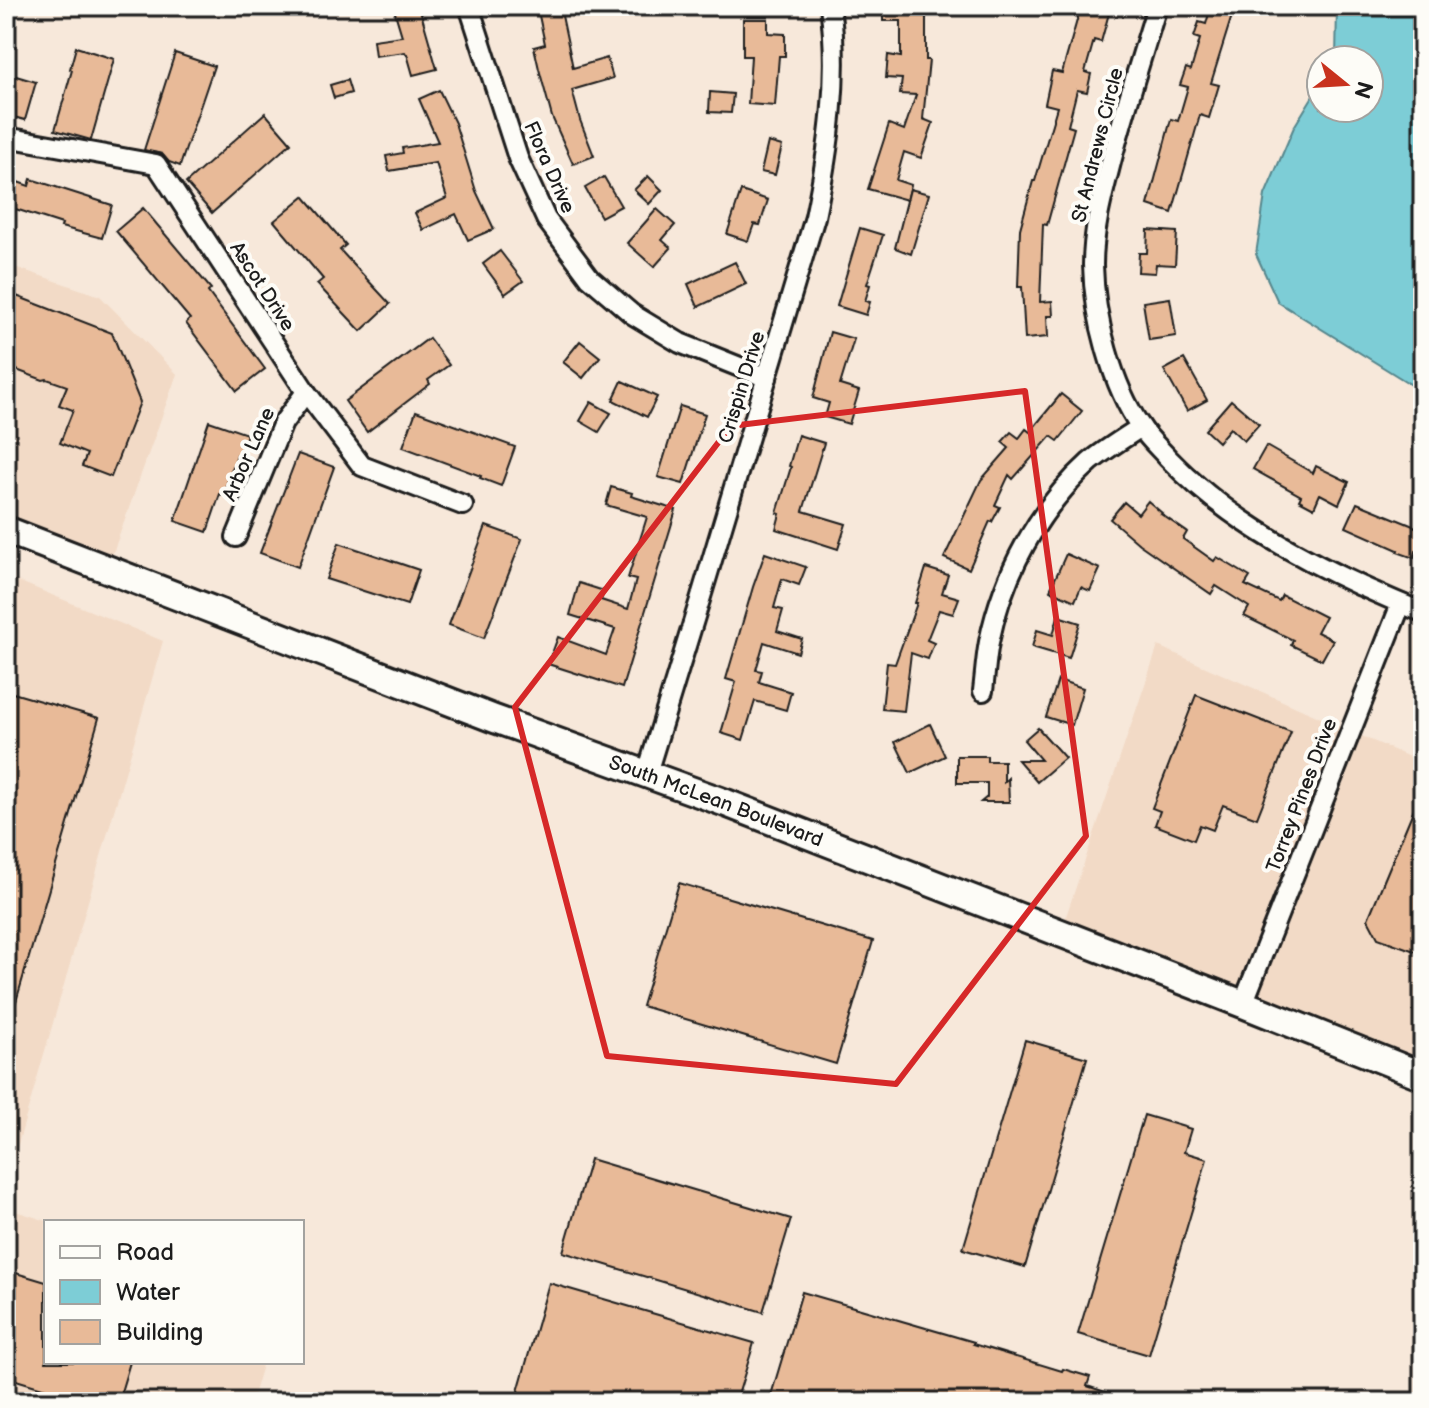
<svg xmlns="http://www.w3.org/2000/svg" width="1429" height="1408" viewBox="0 0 1429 1408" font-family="'Balsamiq Sans',sans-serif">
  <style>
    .built { fill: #f2dac6 }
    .water { fill: #7dcdd6; stroke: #56868c; stroke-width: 2 }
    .building { fill: #e8ba98; stroke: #1c1c1c; stroke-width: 2 }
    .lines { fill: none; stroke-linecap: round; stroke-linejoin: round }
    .minor-casing { stroke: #1c1c1c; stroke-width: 24 }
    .secondary-casing { stroke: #1c1c1c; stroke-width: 32 }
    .minor { stroke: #fdfcf7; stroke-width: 18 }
    .secondary { stroke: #fdfcf7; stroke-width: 26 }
    .marked { fill: none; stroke: #d62828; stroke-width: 6; stroke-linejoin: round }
    .labels { text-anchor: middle; stroke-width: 8; stroke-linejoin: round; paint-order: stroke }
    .street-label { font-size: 20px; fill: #1c1c1c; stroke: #fdfcf7 }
  </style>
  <rect width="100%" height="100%" fill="#f7e8da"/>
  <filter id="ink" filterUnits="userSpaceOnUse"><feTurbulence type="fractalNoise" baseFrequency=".0125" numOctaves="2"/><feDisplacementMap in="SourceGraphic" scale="16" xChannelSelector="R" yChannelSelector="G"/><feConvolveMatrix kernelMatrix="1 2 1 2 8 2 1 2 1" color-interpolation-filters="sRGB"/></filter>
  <g filter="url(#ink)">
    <g class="built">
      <polygon points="6,264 100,296 177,374 109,564 6,525"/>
      <polygon points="6,576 163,641 6,1186"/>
      <polygon points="1158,646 1423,763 1423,1073 1062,928"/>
      <polygon points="6,1208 50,1222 46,1222 46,1362 263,1362 251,1402 6,1402"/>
    </g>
    <polygon class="water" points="1337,6 1423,6 1423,392 1278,302 1256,254 1265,195 1294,127 1316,91 1321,86 1321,108 1369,108 1369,60 1336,60"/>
    <g class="building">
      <polygon points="393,6 419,6 437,69 413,75 407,54 406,54 405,52 375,56 373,40 402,36"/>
      <polygon points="537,6 560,6 573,68 607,58 613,78 572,90 580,120 594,156 573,164 552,117 539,69 534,47 545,44"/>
      <polygon points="883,6 926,6 926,60 929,60 923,119 933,123 921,158 904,152 896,180 911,185 907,200 868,189 889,124 904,130 916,95 900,94 902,79 886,78 888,55 901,57 901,21 883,21"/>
      <polygon points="1081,6 1111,6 1101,42 1094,40 1085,72 1091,74 1087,92 1077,90 1068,126 1074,128 1047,225 1043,224 1040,302 1052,301 1053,316 1047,316 1048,337 1025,339 1022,287 1018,287 1020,229 1033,181 1035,181 1057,107 1045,104 1052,71 1062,73"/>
      <polygon points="1211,6 1235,6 1211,83 1219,85 1209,118 1200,115 1172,213 1148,205 1171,119 1178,121 1188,87 1180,85 1186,68 1191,70 1200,39 1194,37 1199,22 1206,24"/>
      <polygon points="743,19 768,19 768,33 785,34 785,56 779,56 775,106 748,104 751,56 743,56"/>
      <polygon points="76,47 114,59 91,140 55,130 72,70 70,69"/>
      <polygon points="175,53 214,66 180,166 169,162 162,154 144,150"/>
      <polygon points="6,73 36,82 25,120 6,115"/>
      <polygon points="347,80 351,93 334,98 330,85"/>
      <polygon points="439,90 455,123 476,191 494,229 468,240 456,214 423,230 415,213 447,198 436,163 389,171 386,156 403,153 402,148 438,142 419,99"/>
      <polygon points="710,92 733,94 731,113 709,112"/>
      <polygon points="265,113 291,143 212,213 186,183"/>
      <polygon points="768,142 782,146 775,175 761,172"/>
      <polygon points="648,176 662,190 649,204 634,190"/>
      <polygon points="604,177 621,206 601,217 585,188"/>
      <polygon points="6,178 29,186 31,179 112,205 102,238 61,227 62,224 6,206"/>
      <polygon points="910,189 929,194 911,254 895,248"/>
      <polygon points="741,191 768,200 760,225 754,224 748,241 727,234"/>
      <polygon points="304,196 346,245 340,250 390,304 361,331 317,284 323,279 274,221"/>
      <polygon points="143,208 211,289 208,292 265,369 237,391 186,323 190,319 116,231"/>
      <polygon points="657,209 675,225 662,240 671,248 654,267 627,243"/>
      <polygon points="860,228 883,235 867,284 870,285 865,301 870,302 866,315 837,306"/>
      <polygon points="1148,230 1177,232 1175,265 1156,264 1155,273 1138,272 1139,253 1147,253"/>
      <polygon points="500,251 523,281 505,294 483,264"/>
      <polygon points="735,262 746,284 698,307 688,284"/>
      <polygon points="6,292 112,333 140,402 111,477 82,466 87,454 60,443 73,410 59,405 67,386 47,379 43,380 6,366"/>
      <polygon points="1170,298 1176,336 1149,340 1143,302"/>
      <polygon points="830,332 854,339 840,385 859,391 849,424 825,417 829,403 813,398"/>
      <polygon points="429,338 449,365 428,380 430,384 367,432 345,401"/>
      <polygon points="580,341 600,357 583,378 563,362"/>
      <polygon points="1184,359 1207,400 1187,411 1164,370"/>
      <polygon points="622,381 657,397 647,417 613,400"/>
      <polygon points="1061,394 1082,411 1058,441 1051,436 1013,479 1009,475 995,505 1000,507 992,522 990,521 969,569 944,558 981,480 1009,448 1002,442 1011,432 1019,438 1026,429 1030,432"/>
      <polygon points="1231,400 1259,424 1244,441 1230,428 1218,442 1205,430"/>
      <polygon points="591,402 611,413 599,432 580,421"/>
      <polygon points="680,406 705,414 683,484 658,477"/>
      <polygon points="416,411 515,447 501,486 480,478 481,476 403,447"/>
      <polygon points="209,421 247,434 239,456 237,455 223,495 220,494 207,532 175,521"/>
      <polygon points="798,435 824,443 803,511 846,524 838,549 776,529 780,514 777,513 791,467 789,466"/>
      <polygon points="1266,446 1313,473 1316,466 1349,482 1339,504 1320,494 1314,508 1299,500 1301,496 1253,469"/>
      <polygon points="298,454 334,467 298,567 260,553"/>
      <polygon points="611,487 632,493 631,496 676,510 622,688 548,664 558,637 606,655 615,629 570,615 579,583 604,591 601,600 628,609 636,580 628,578 647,517 606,505"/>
      <polygon points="1148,501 1162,513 1161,514 1187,532 1183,539 1214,561 1217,557 1250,577 1245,585 1279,601 1282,595 1325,617 1317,632 1333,640 1322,660 1291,645 1293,640 1244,616 1249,607 1216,586 1211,594 1139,544 1110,519 1124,502 1138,514"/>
      <polygon points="1357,503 1423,530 1423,554 1416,551 1414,558 1397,552 1398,550 1346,527"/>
      <polygon points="486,526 522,539 484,638 449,625"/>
      <polygon points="339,543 419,570 407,605 326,579"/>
      <polygon points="765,553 806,567 799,585 782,579 774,608 783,610 777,631 802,639 798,653 764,642 756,670 762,671 759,682 791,692 786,710 755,701 743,740 721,733 736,682 726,679 753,587"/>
      <polygon points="1066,554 1100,569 1090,591 1081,587 1075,601 1050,590"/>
      <polygon points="926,568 948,575 942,593 959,598 953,614 939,610 927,640 934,643 928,659 911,653 904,711 882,709 887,663 895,664 917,603 915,603"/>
      <polygon points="1058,616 1080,623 1069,658 1032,647 1037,630 1053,635"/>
      <polygon points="1058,680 1083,688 1072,725 1046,717"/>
      <polygon points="6,691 99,718 10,1022 6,1021"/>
      <polygon points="1196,695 1291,732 1257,818 1223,805 1213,830 1200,825 1194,840 1155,825 1160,811 1152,808"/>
      <polygon points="930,724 945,756 910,773 895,742"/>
      <polygon points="1038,728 1065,758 1037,782 1018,760 1041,760 1024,740"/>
      <polygon points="957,756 987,756 987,761 1004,761 1004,782 1008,778 1009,802 981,802 987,797 987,783 957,783"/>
      <polygon points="1423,787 1423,954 1378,938 1368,919"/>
      <polygon points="679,883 873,941 836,1064 642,1006"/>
      <polygon points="1025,1040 1087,1058 1025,1267 963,1249"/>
      <polygon points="1144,1115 1191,1129 1184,1152 1207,1159 1149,1355 1078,1334"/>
      <polygon points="590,1159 791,1219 763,1312 563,1252"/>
      <polygon points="6,1270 46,1282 46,1362 130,1362 118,1402 89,1402 6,1377"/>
      <polygon points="549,1283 754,1343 736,1402 619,1402 589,1393 586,1402 515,1402"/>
      <polygon points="802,1292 974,1342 973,1344 1062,1371 1063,1369 1090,1377 1087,1386 1127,1399 1127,1402 769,1402"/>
    </g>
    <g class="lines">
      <defs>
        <g id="minor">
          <polyline points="469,6 518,158 546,219 590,278 632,314 680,343 767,378"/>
          <path d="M 1157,6 C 1141,60 1123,114 1109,170 C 1101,201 1093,233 1093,265 C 1094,316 1112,386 1141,427 C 1149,439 1160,449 1169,459 C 1223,515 1292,554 1361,586 C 1382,595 1402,605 1423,612"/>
          <polyline points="6,137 156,164 306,392 362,466 463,505"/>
          <polyline points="236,537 283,423 306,392"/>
          <path d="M 983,691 C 985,675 986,658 989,642 C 1003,574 1038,509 1090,462 C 1106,449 1124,438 1141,427"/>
          <path d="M 647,773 L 700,600 L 815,217 C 829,149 840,76 830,6"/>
          <polyline points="1243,1004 1401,604"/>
        </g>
        <g id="secondary">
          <path id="s1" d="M 6,530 L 492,718 L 726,803 L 1243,1004 L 1423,1076"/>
        </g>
      </defs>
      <use href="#minor" class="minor-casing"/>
      <use href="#secondary" class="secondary-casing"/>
      <use href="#minor" class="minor"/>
      <use href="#secondary" class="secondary"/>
    </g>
  </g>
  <path class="marked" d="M 1025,391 L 1086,836 L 896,1084 L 607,1056 L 515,707 L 731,426 Z"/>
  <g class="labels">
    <g class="street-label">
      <text transform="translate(1097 145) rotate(-76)" y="7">St Andrews Circle</text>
      <text transform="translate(550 167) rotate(66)" y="7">Flora Drive</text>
      <text transform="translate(263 286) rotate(57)" y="7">Ascot Drive</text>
      <text transform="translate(741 387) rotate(-73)" y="7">Crispin Drive</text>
      <text transform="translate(248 454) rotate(-66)" y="7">Arbor Lane</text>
      <text transform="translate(1301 795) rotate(-69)" y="7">Torrey Pines Drive</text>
      <text dy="7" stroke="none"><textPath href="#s1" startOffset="760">South McLean Boulevard</textPath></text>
    </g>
  </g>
  <rect width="1429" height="1408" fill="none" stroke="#fdfcf7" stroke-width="32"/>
  <rect x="16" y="16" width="1397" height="1376" fill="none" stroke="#1c1c1c" stroke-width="3" filter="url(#ink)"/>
  <rect x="44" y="1220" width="260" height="144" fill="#fdfcf7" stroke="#a3a29f" stroke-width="2"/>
  <rect x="60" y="1246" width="40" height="12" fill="#fdfcf7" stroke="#a3a29f" stroke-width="2"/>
  <text x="116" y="1260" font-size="24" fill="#1c1c1c">Road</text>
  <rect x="60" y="1280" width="40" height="24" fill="#7dcdd6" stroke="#a3a29f" stroke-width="2"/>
  <text x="116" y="1300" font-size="24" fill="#1c1c1c">Water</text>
  <rect x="60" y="1320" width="40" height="24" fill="#e8ba98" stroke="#a3a29f" stroke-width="2"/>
  <text x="116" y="1340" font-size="24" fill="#1c1c1c">Building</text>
  <g transform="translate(1345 84) rotate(108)"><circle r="38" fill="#fdfcf7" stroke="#a3a29f" stroke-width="2"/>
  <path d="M0-6L14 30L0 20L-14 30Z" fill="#c8321e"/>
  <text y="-12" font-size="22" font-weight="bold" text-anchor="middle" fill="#1c1c1c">N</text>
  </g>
</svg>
